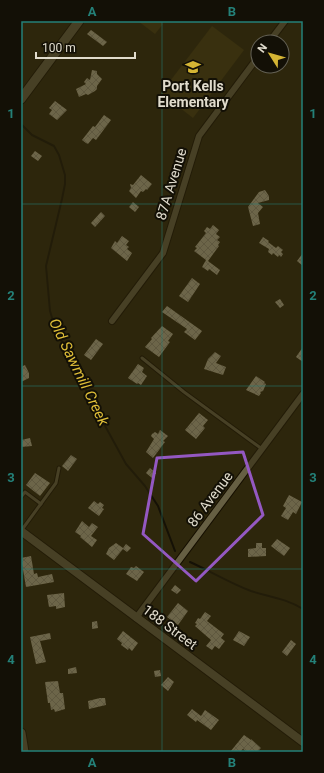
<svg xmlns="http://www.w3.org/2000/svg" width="324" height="773" viewBox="0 0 324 773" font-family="Roboto,sans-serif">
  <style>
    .park { fill: #473c12 }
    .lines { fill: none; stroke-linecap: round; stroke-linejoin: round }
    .stream { stroke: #151106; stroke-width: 2 }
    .building { fill: url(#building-cross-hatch) }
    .service-casing { stroke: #160f00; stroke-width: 5 }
    .minor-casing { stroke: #160f00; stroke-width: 8 }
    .tertiary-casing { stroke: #160f00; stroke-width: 10 }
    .secondary-casing { stroke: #160f00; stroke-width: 11 }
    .service { stroke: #665f43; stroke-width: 3 }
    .minor { stroke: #665f43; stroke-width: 6 }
    .tertiary { stroke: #665f43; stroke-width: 8 }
    .secondary { stroke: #665f43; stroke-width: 9 }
    .marked { fill: none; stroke: #9458c2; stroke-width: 3; stroke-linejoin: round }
    .grid { fill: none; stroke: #248078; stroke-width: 1; stroke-opacity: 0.55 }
    .labels { text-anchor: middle; stroke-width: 4; stroke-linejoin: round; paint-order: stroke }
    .poi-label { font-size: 14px; font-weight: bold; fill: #e1dccd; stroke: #131006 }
    .street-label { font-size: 14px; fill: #e1dccd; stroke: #131006 }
    .water-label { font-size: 15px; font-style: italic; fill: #dfbe38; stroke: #131006 }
    .neatline { fill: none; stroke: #248078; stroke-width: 1.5 }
    .grid-label { font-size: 13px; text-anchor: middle; font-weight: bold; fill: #248078 }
  </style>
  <defs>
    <pattern id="building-cross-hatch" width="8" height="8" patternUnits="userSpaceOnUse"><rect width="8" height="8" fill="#b9b192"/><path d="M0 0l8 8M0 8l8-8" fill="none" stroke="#9c957d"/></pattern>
  </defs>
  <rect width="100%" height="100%" fill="#2e270c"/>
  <g class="park">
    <polygon points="138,21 159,21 163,24 155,34"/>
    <polygon points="212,26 244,50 193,118 161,93"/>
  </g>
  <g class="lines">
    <g class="stream">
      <polyline points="21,124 32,135 54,146 59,155 65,175 65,184 62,199 46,266 50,311 56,331 78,371 87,393 126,464 145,486 158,506 175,551"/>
      <path d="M 190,562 C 210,571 230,583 251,591 C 269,597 285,598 303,609"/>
    </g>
  </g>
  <g class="building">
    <polygon points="91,30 107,42 103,46 87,34"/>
    <polygon points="92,70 97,71 97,74 102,79 97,86 97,89 95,91 88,95 86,94 79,97 76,89 86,84 84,82 87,78 90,80"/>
    <polygon points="55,101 67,110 57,120 49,114 52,110 49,108"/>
    <polygon points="104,115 111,120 96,140 93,138 88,144 86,143 82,140 93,126 95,127"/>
    <polygon points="35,151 42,156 38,161 31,156"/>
    <polygon points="141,175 152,184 147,190 146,189 143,192 141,191 136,198 129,191 131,188 130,184 133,185"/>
    <polygon points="265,190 269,196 269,200 258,203 263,207 258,213 260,224 253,226 248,207 259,192"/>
    <polygon points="133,202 139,207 135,212 129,207"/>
    <polygon points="101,212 105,216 95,227 91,223"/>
    <polygon points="213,225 219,230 216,234 220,237 217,240 220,242 218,245 219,246 208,261 220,270 217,275 209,269 208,271 202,267 206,260 194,251 197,248 195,247 206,233 204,231 207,227 210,229"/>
    <polygon points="122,236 129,241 126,245 129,247 127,249 132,253 127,261 111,248 115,241 117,243"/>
    <polygon points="263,237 269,241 268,242 276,248 278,246 283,250 281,252 283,254 281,257 279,255 278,257 273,253 272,255 268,252 269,249 259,243"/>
    <polygon points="303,253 303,266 297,261"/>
    <polygon points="192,278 200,284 188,302 179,296"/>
    <polygon points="280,299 284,305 280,308 275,302"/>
    <polygon points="167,306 202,331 195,340 184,332 187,329 162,312"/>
    <polygon points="162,326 173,334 168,341 170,342 159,357 145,347 152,339 151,338"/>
    <polygon points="96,339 103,344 91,360 84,355"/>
    <polygon points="303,347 303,362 296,357"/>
    <polygon points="215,352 221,356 216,363 226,367 223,375 204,369 208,359"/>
    <polygon points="138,364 144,368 142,372 147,376 141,385 138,383 137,384 128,378"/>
    <polygon points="25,365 29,373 29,378 21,382 21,367"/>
    <polygon points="256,376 265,382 264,383 266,384 263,391 260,392 261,393 259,396 246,390"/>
    <polygon points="199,413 208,420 203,426 205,428 196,439 185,430"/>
    <polygon points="160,430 168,436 163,441 165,442 153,458 146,452 154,439 151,436 152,434 155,432 158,434"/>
    <polygon points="30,438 32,446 21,447 21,440"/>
    <polygon points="71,455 77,459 68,471 62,466"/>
    <polygon points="150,468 156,473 152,478 146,473"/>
    <polygon points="35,473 50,483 40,496 26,485"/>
    <polygon points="289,495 302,502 296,514 293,512 288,520 281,516 286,508 283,506"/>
    <polygon points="94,501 98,504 100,502 104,505 102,508 104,509 99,516 88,508"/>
    <polygon points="82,521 89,527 92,523 98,527 91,536 97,540 92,547 80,537 81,536 75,532"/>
    <polygon points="277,539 290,548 284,556 271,546"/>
    <polygon points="116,543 123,548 126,544 131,548 127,552 123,549 114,560 106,554 109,548"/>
    <polygon points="256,543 262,543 262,548 266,548 266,556 248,557 248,549 256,548"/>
    <polygon points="31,556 34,574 37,573 38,577 52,574 54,582 26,587 21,558"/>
    <polygon points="136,566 144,572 137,581 126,574 131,567 134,568"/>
    <polygon points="175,585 181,590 177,594 171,590"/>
    <polygon points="64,593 65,607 56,609 56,606 49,607 47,595"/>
    <polygon points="178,603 188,611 178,625 167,617"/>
    <polygon points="205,612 211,616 207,621 224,634 221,638 225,641 219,649 215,646 212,650 206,646 211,640 195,626 197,624 195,623 198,618 200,619"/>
    <polygon points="97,621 98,628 92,629 92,622"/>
    <polygon points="123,631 138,643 132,651 129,648 128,650 121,645 122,643 117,639"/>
    <polygon points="239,631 250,637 244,646 233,640"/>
    <polygon points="50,633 51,639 40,641 46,662 36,664 30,637"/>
    <polygon points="291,640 296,644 287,656 282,652"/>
    <polygon points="76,667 77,673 68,674 68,669"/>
    <polygon points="160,670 161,676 155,677 154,671"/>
    <polygon points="168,677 174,682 168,691 161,685"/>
    <polygon points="58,681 60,693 63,693 65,709 55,712 54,709 51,710 50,703 48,703 45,682"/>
    <polygon points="100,698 105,698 106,705 89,709 88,701"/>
    <polygon points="192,709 201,716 205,710 219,720 211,730 197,720 196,722 187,715"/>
    <polygon points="244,735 251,740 251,739 261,748 257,752 247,752 243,749 240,752 230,752"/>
  </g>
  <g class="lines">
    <defs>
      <g id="service">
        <polyline points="142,358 184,392 262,449"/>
        <polyline points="21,497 25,492 41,504"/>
        <polyline points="21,531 56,483 59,468"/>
      </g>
      <g id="minor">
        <polyline points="269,42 285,21"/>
        <polyline points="112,321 163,253 199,136 258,57"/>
        <polyline points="136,618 303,394"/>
      </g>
      <polyline id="tertiary" points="21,531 303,742"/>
      <g id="secondary">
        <polyline points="21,99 79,21"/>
        <polyline points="21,733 24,752"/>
      </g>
    </defs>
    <use href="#service" class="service-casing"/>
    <use href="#minor" class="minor-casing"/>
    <use href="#tertiary" class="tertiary-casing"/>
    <use href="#secondary" class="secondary-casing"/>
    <use href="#service" class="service"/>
    <use href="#minor" class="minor"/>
    <use href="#tertiary" class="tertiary"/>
    <use href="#secondary" class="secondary"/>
  </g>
  <path d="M0 0H324V773H0ZM 243,452 L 263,515 L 196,581 L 143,534 L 157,458 Z" fill="#2e270c" fill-opacity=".55" fill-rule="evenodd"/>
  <path class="marked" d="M 243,452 L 263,515 L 196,581 L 143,534 L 157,458 Z"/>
  <path class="grid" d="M 162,21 L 162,752M 21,204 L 303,204M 21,386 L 303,386M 21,569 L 303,569"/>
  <defs>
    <symbol id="school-bare" viewBox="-9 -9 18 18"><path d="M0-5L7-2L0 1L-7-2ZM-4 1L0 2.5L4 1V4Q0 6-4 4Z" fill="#d5b534" stroke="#131006" stroke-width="2.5" paint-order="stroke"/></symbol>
  </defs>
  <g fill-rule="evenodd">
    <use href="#school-bare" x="182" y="56" width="22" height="22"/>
  </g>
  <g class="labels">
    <g class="poi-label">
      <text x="193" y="91">Port Kells<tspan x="193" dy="16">Elementary</tspan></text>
    </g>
    <g class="street-label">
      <text transform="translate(171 184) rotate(-73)" y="5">87A Avenue</text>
      <text transform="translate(210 499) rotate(-53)" y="5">86 Avenue</text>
      <text transform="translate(170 627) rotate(37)" y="5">188 Street</text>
    </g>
    <g class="water-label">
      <text transform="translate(79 372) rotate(64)" y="5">Old Sawmill Creek</text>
    </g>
  </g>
  <rect width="324" height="773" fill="none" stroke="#131006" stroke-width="44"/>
  <g transform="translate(270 54) rotate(307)"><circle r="19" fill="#131006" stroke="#656256"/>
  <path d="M0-3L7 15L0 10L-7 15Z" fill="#d5b534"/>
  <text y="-6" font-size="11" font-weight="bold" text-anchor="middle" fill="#e1dccd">N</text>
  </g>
  <path d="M36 52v6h99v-6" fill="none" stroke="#e1dccd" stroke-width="2"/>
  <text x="42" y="52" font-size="12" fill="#e1dccd" stroke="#131006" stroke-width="3" paint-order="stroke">100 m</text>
  <rect x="22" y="22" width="280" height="729" class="neatline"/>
  <g class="grid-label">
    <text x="92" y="16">A</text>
    <text x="232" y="16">B</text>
    <text x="11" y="118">1</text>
    <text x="313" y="118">1</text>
    <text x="11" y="300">2</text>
    <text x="313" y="300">2</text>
    <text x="11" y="482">3</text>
    <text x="313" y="482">3</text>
    <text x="11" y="664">4</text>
    <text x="313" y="664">4</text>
    <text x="92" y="767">A</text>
    <text x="232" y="767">B</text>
  </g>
</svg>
